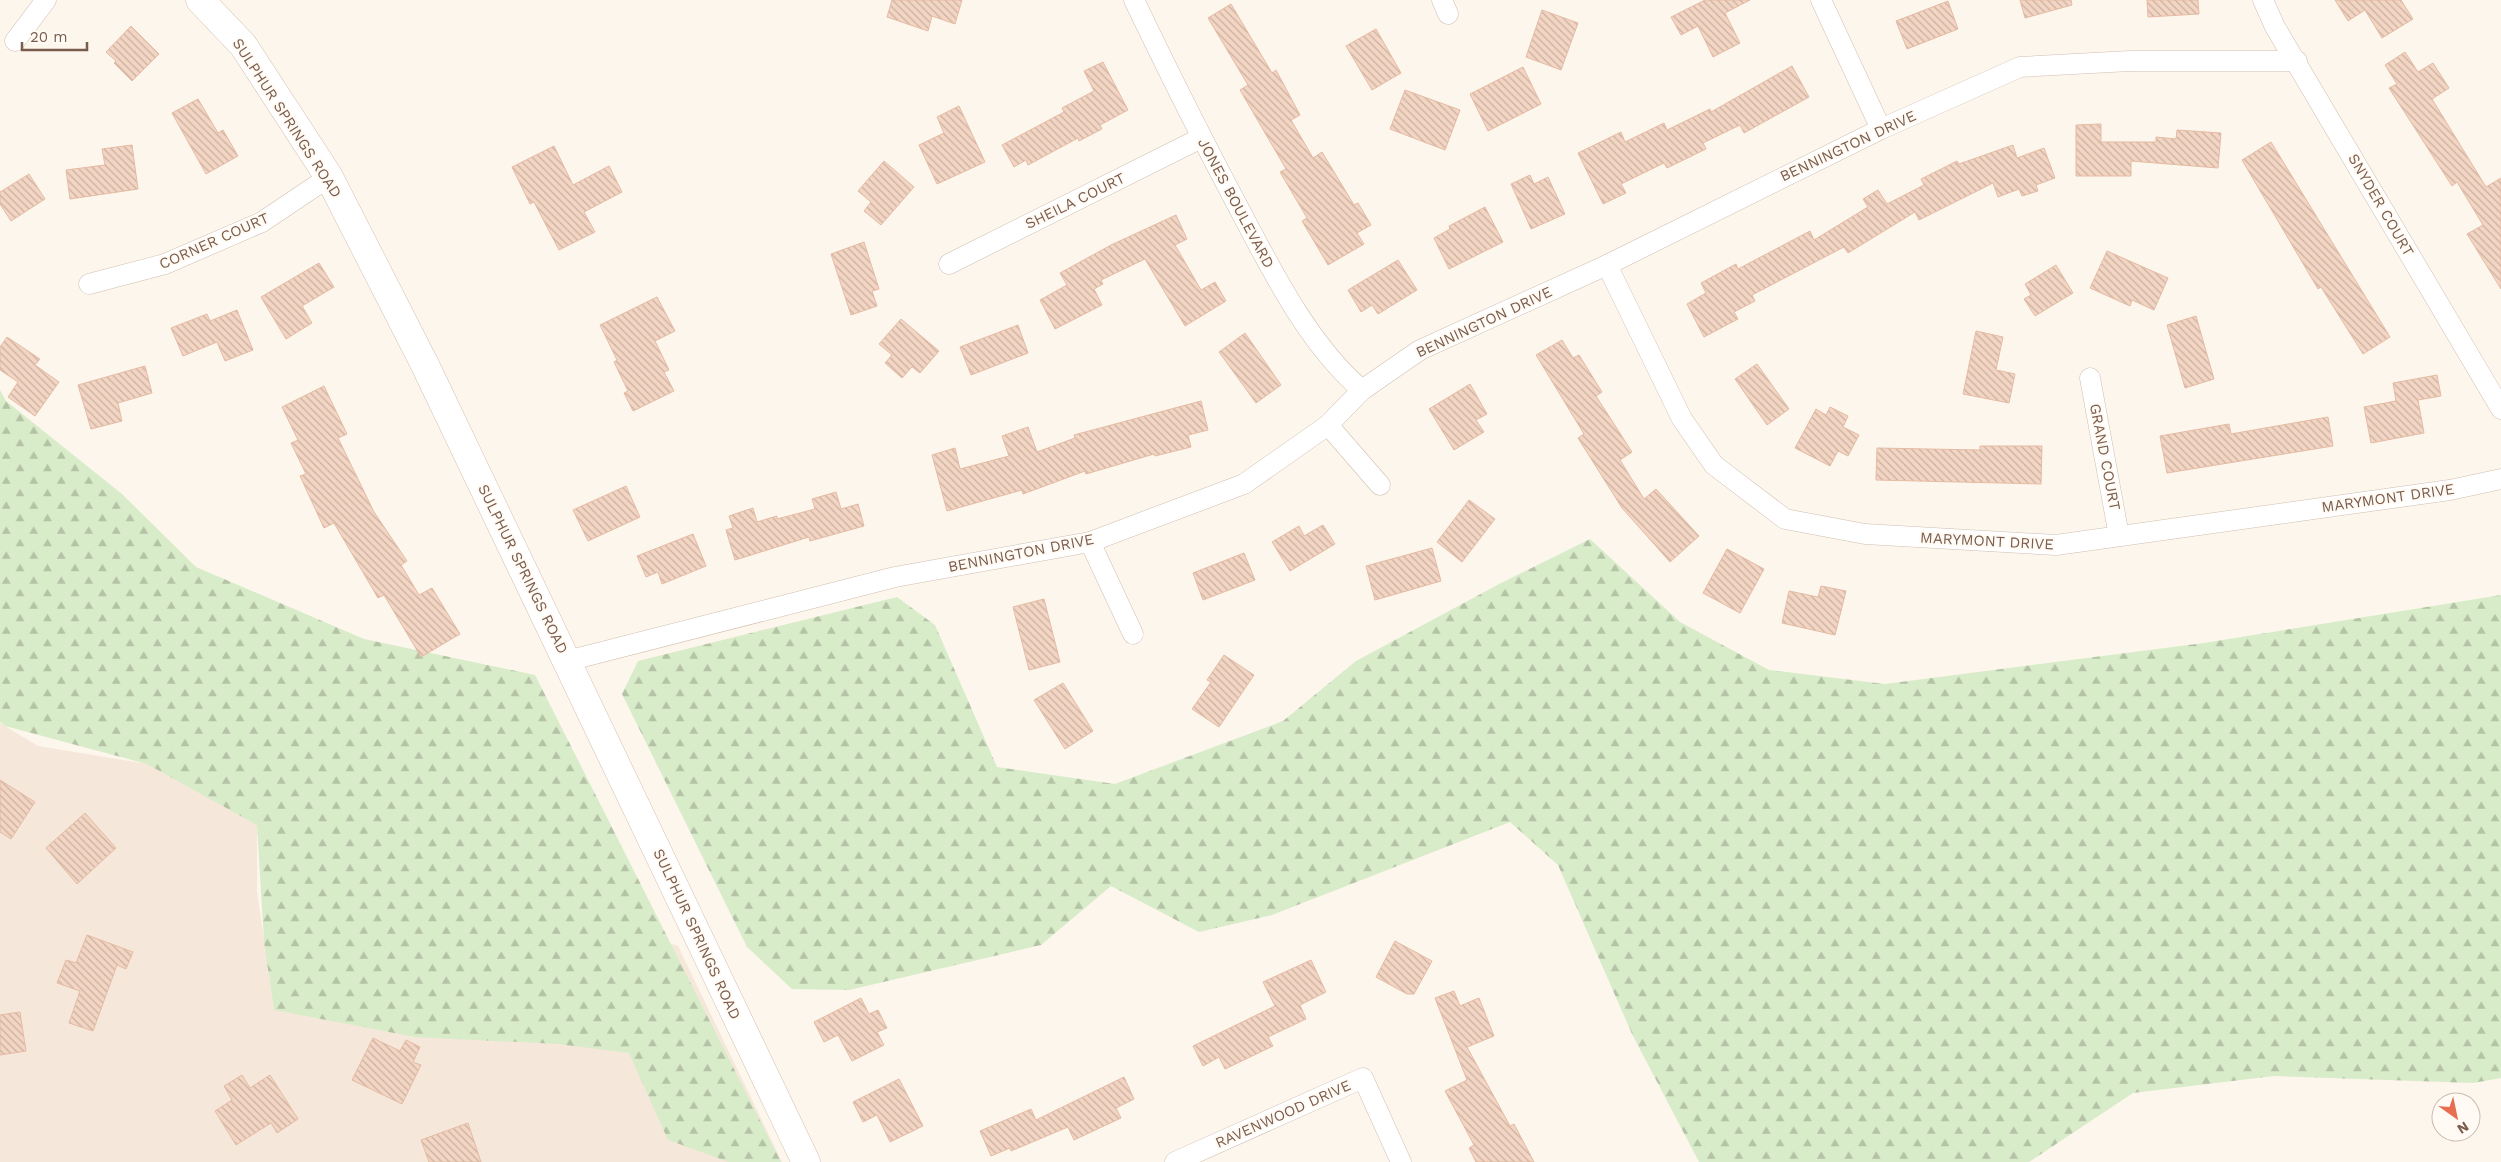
<svg xmlns="http://www.w3.org/2000/svg" width="2501" height="1162" viewBox="0 0 2501 1162" font-family="'Work Sans',sans-serif">
  <style>
    .residential { fill: #f5e8da }
    .forest { fill: url(#forest-firs) }
    .building { fill: url(#building-back-hatch); stroke: #e6bba3 }
    .lines { fill: none; stroke-linecap: round; stroke-linejoin: round }
    .street-casing { stroke: #d1beb0; stroke-width: 21 }
    .secondary-casing { stroke: #d6c0b0; stroke-width: 29 }
    .street { stroke: #fff; stroke-width: 20 }
    .secondary { stroke: #fff; stroke-width: 28 }
    .labels { text-anchor: middle; stroke-width: 4; stroke-linejoin: round; paint-order: stroke }
    .street-label { font-size: 15px; fill: #7a5c4d; stroke: #fffaf3 }
  </style>
  <defs>
    <pattern id="forest-firs" width="22" height="20" patternUnits="userSpaceOnUse" patternTransform="scale(1.25)"><rect width="22" height="20" fill="#d8ecc9"/><path d="M5 1l3.5 6h-7zM16 11l3.5 6h-7z" fill="#b4c2a5"/></pattern>
    <pattern id="building-back-hatch" width="6" height="6" patternUnits="userSpaceOnUse" patternTransform="scale(1.25)"><rect width="6" height="6" fill="#f3d5c3"/><path d="M-1 5l2 2M0 0l6 6M5-1l2 2" fill="none" stroke="#cab0a1"/></pattern>
  </defs>
  <rect width="100%" height="100%" fill="#fdf6ec"/>
  <polygon class="residential" points="0,723 38,746 221,776 257,799 257,891 274,1010 617,927 678,946 782,1162 0,1162"/>
  <g class="forest">
    <polygon points="0,390 6,401 122,494 196,567 364,639 535,675 781,1162 729,1162 668,1140 629,1053 558,1044 415,1037 274,1010 264,942 257,825 147,764 5,726 0,722"/>
    <polygon points="1590,539 1680,622 1769,670 1885,684 2204,643 2501,595 2501,1078 2473,1083 2274,1076 2133,1093 2029,1162 1699,1162 1632,1034 1558,865 1510,822 1272,915 1199,932 1111,886 1041,945 849,990 792,989 747,947 622,694 638,661 897,597 935,625 997,767 1115,784 1283,721 1356,661 1501,583"/>
  </g>
  <g class="building">
    <polygon points="892,0 962,0 955,24 932,16 928,31 887,17"/>
    <polygon points="1705,0 1750,0 1725,13 1740,43 1713,57 1698,26 1681,35 1671,17"/>
    <polygon points="2020,0 2071,0 2072,5 2025,18"/>
    <polygon points="2147,0 2198,0 2199,14 2148,17"/>
    <polygon points="2335,0 2401,0 2413,19 2382,38 2365,10 2348,21"/>
    <polygon points="1948,1 1958,29 1907,49 1896,21"/>
    <polygon points="1231,4 1272,73 1276,70 1300,115 1291,120 1313,158 1322,152 1354,205 1358,203 1371,225 1357,233 1364,244 1328,265 1302,221 1307,218 1280,172 1286,169 1240,90 1248,85 1208,18"/>
    <polygon points="1542,10 1578,23 1561,70 1526,57"/>
    <polygon points="131,26 159,54 132,81 114,63 116,61 106,52"/>
    <polygon points="1376,29 1401,73 1372,90 1346,46"/>
    <polygon points="2405,52 2418,72 2433,63 2449,88 2432,99 2486,187 2501,178 2501,289 2467,234 2483,225 2457,182 2452,186 2389,88 2397,84 2385,65"/>
    <polygon points="1103,62 1128,110 1100,125 1102,129 1079,141 1078,138 1028,165 1026,160 1014,167 1002,145 1064,112 1062,108 1094,91 1084,71"/>
    <polygon points="1792,66 1809,97 1744,133 1740,125 1703,143 1706,149 1667,168 1664,163 1621,184 1626,193 1603,204 1578,153 1621,132 1625,142 1664,123 1667,130 1710,109 1711,112"/>
    <polygon points="1523,67 1541,104 1488,131 1470,94"/>
    <polygon points="1405,90 1460,110 1445,150 1390,129"/>
    <polygon points="198,99 218,133 223,130 238,156 206,174 172,113"/>
    <polygon points="959,106 985,162 937,184 919,145 944,133 937,117"/>
    <polygon points="2101,124 2101,142 2156,142 2156,137 2176,139 2177,130 2221,133 2218,168 2131,161 2131,176 2076,176 2076,125"/>
    <polygon points="2271,142 2390,337 2363,354 2321,287 2318,289 2242,160"/>
    <polygon points="132,145 138,189 70,199 66,170 105,165 102,149"/>
    <polygon points="2013,145 2017,158 2044,148 2055,178 2036,185 2038,191 2022,196 2019,189 1998,197 1993,183 1919,220 1915,212 1848,253 1844,247 1752,295 1755,301 1734,312 1738,319 1704,337 1687,304 1706,293 1701,283 1736,264 1738,269 1810,231 1814,240 1868,207 1863,199 1878,190 1887,204 1924,185 1921,179 1957,161 1959,164"/>
    <polygon points="554,146 573,185 609,166 622,192 584,212 595,232 559,250 534,202 530,204 512,167"/>
    <polygon points="884,161 914,187 881,225 864,211 871,202 858,191"/>
    <polygon points="29,174 45,199 11,221 0,204 0,192"/>
    <polygon points="1530,175 1534,184 1548,177 1565,214 1531,229 1511,184"/>
    <polygon points="1485,207 1503,242 1449,269 1434,238 1450,229 1449,226"/>
    <polygon points="1176,215 1187,239 1175,245 1201,290 1215,282 1226,301 1185,326 1145,259 1101,280 1103,284 1094,289 1102,305 1055,329 1040,300 1067,285 1060,273 1111,245"/>
    <polygon points="864,242 879,289 872,291 877,306 851,315 831,254"/>
    <polygon points="2107,251 2168,278 2154,310 2132,300 2130,306 2090,288"/>
    <polygon points="1398,260 1417,290 1378,314 1372,305 1361,312 1348,290"/>
    <polygon points="319,263 334,287 302,306 312,323 286,339 261,297"/>
    <polygon points="2056,265 2073,293 2035,316 2024,299 2031,295 2025,284"/>
    <polygon points="657,297 675,331 655,341 669,370 664,372 674,391 633,411 624,393 628,391 614,362 617,360 600,325"/>
    <polygon points="237,310 253,350 225,361 217,342 183,356 171,328 207,314 210,321"/>
    <polygon points="2196,316 2214,379 2185,388 2167,325"/>
    <polygon points="901,319 939,351 920,373 912,367 902,378 885,363 892,355 879,344"/>
    <polygon points="1018,325 1028,353 971,375 960,347"/>
    <polygon points="1976,331 2003,337 1996,370 2015,374 2009,403 1963,394"/>
    <polygon points="1245,333 1281,385 1256,403 1219,352"/>
    <polygon points="7,337 40,359 35,365 59,382 35,416 8,397 18,382 0,370 0,347"/>
    <polygon points="1562,340 1573,358 1579,355 1602,392 1596,396 1632,452 1620,460 1644,499 1656,489 1699,536 1670,562 1622,508 1578,438 1584,434 1536,355"/>
    <polygon points="1757,364 1789,409 1767,425 1735,379"/>
    <polygon points="145,366 152,393 118,403 122,421 91,429 78,385"/>
    <polygon points="2437,375 2441,396 2418,400 2424,433 2371,443 2364,407 2396,401 2393,383"/>
    <polygon points="1470,384 1487,414 1476,420 1484,432 1454,450 1429,409"/>
    <polygon points="324,386 347,434 338,438 374,512 407,561 401,565 419,595 432,588 460,634 421,657 384,595 378,598 334,523 324,528 300,476 306,474 291,443 298,440 282,407"/>
    <polygon points="1201,401 1208,430 1188,435 1191,447 1155,456 1154,454 1086,474 1085,471 1023,494 1022,490 947,511 932,455 955,448 960,469 1009,456 1002,436 1028,427 1037,452 1075,438 1074,435"/>
    <polygon points="1830,407 1848,416 1843,427 1859,435 1848,456 1838,451 1830,466 1795,448 1816,409 1826,415"/>
    <polygon points="2328,417 2333,446 2167,473 2160,436 2229,424 2231,434"/>
    <polygon points="1980,446 2042,446 2041,484 1876,480 1877,448 1980,450"/>
    <polygon points="626,486 640,517 588,541 573,510"/>
    <polygon points="836,492 841,509 858,504 864,526 810,541 809,537 735,560 726,530 733,528 729,516 753,508 757,522 777,516 777,519 815,509 812,499"/>
    <polygon points="1469,500 1495,519 1462,562 1437,542"/>
    <polygon points="1323,525 1335,544 1290,571 1272,542 1299,526 1304,536"/>
    <polygon points="693,534 706,566 662,584 658,572 646,577 637,556"/>
    <polygon points="1432,548 1441,581 1375,600 1366,566"/>
    <polygon points="1727,549 1764,569 1740,613 1703,593"/>
    <polygon points="1244,553 1255,580 1203,600 1193,573"/>
    <polygon points="1821,586 1846,591 1835,635 1782,623 1789,591 1818,597"/>
    <polygon points="1044,599 1060,662 1029,670 1013,607"/>
    <polygon points="1224,655 1254,675 1219,727 1192,709 1211,682 1207,680"/>
    <polygon points="1063,683 1093,731 1065,749 1034,700"/>
    <polygon points="0,780 35,802 11,839 0,832"/>
    <polygon points="85,813 116,848 77,884 46,848"/>
    <polygon points="87,935 133,952 126,969 117,965 93,1031 69,1023 80,991 57,983 66,960 76,963"/>
    <polygon points="1395,941 1432,961 1414,994 1407,994 1376,977"/>
    <polygon points="1311,960 1326,992 1300,1005 1306,1019 1268,1037 1273,1046 1225,1069 1219,1057 1203,1066 1193,1046 1275,1006 1263,982"/>
    <polygon points="1454,991 1460,1006 1479,998 1494,1036 1467,1047 1510,1126 1514,1124 1534,1162 1476,1162 1469,1148 1474,1145 1445,1091 1467,1080 1435,998"/>
    <polygon points="861,998 869,1014 878,1010 887,1028 877,1032 884,1045 852,1061 838,1035 824,1042 814,1022"/>
    <polygon points="20,1012 26,1051 0,1055 0,1015"/>
    <polygon points="373,1038 400,1051 406,1040 420,1047 413,1062 421,1065 402,1104 352,1080"/>
    <polygon points="242,1075 250,1088 270,1075 298,1119 277,1133 271,1123 236,1145 215,1111 232,1100 224,1086"/>
    <polygon points="1124,1077 1134,1099 1116,1108 1121,1118 1074,1140 1068,1127 1011,1151 1010,1148 991,1156 980,1131 1031,1109 1036,1120"/>
    <polygon points="899,1079 923,1126 890,1142 877,1115 863,1122 853,1102"/>
    <polygon points="468,1123 481,1162 429,1162 421,1140"/>
  </g>
  <g class="lines">
    <defs>
      <g id="street">
        <path d="M 1134,0 C 1169,73 1205,145 1243,216 C 1274,275 1311,347 1362,390"/>
        <polyline points="1442,0 1448,14"/>
        <polyline points="1821,0 1881,129"/>
        <polyline points="2263,0 2275,27 2501,409"/>
        <polyline points="15,41 46,0"/>
        <polyline points="949,264 1201,138"/>
        <polyline points="1607,265 1682,419 1714,465 1785,519 1865,534 2056,545 2450,490 2501,479"/>
        <polyline points="89,284 165,264 262,222 329,177"/>
        <polyline points="2090,378 2119,536"/>
        <polyline points="1328,425 1380,485"/>
        <polyline points="1090,542 1133,634"/>
        <polyline points="567,661 895,577 1090,542 1244,484 1328,425 1362,390 1420,350 1607,265 1881,129 2020,67 2130,61 2297,61"/>
        <polyline points="1175,1162 1363,1078 1401,1162"/>
      </g>
      <polyline id="secondary" points="200,0 243,45 329,177 425,365 806,1162"/>
    </defs>
    <use href="#street" class="street-casing"/>
    <use href="#secondary" class="secondary-casing"/>
    <use href="#street" class="street"/>
    <use href="#secondary" class="secondary"/>
  </g>
  <g class="labels">
    <g class="street-label">
      <text transform="translate(287 118) rotate(57)" y="5">SULPHUR SPRINGS ROAD</text>
      <text transform="translate(1848 146) rotate(-25)" y="5">BENNINGTON DRIVE</text>
      <text transform="translate(1075 201) rotate(-26)" y="5">SHEILA COURT</text>
      <text transform="translate(1236 203) rotate(62)" y="5">JONES BOULEVARD</text>
      <text transform="translate(2381 205) rotate(60)" y="5">SNYDER COURT</text>
      <text transform="translate(214 241) rotate(-24)" y="5">CORNER COURT</text>
      <text transform="translate(1484 322) rotate(-25)" y="5">BENNINGTON DRIVE</text>
      <text transform="translate(2105 457) rotate(79)" y="5">GRAND COURT</text>
      <text transform="translate(2388 498) rotate(-8)" y="5">MARYMONT DRIVE</text>
      <text transform="translate(1987 541) rotate(3)" y="5">MARYMONT DRIVE</text>
      <text transform="translate(1021 553) rotate(-11)" y="5">BENNINGTON DRIVE</text>
      <text transform="translate(523 569) rotate(64)" y="5">SULPHUR SPRINGS ROAD</text>
      <text transform="translate(697 934) rotate(65)" y="5">SULPHUR SPRINGS ROAD</text>
      <text transform="translate(1283 1114) rotate(-24)" y="5">RAVENWOOD DRIVE</text>
    </g>
  </g>
  <g transform="translate(2456 1117) rotate(147)"><circle r="24" fill="#fffaf3" stroke="#cabbb1"/>
  <path d="M0-4L9 19L0 12L-9 19Z" fill="#e76f51"/>
  <text y="-8" font-size="14" font-weight="bold" text-anchor="middle" fill="#7a5c4d">N</text>
  </g>
  <path d="M22 42v8h65v-8" fill="none" stroke="#7a5c4d" stroke-width="2.5"/>
  <text x="30" y="42" font-size="15" fill="#7a5c4d" stroke="#fffaf3" stroke-width="4" paint-order="stroke">20 m</text>
</svg>
